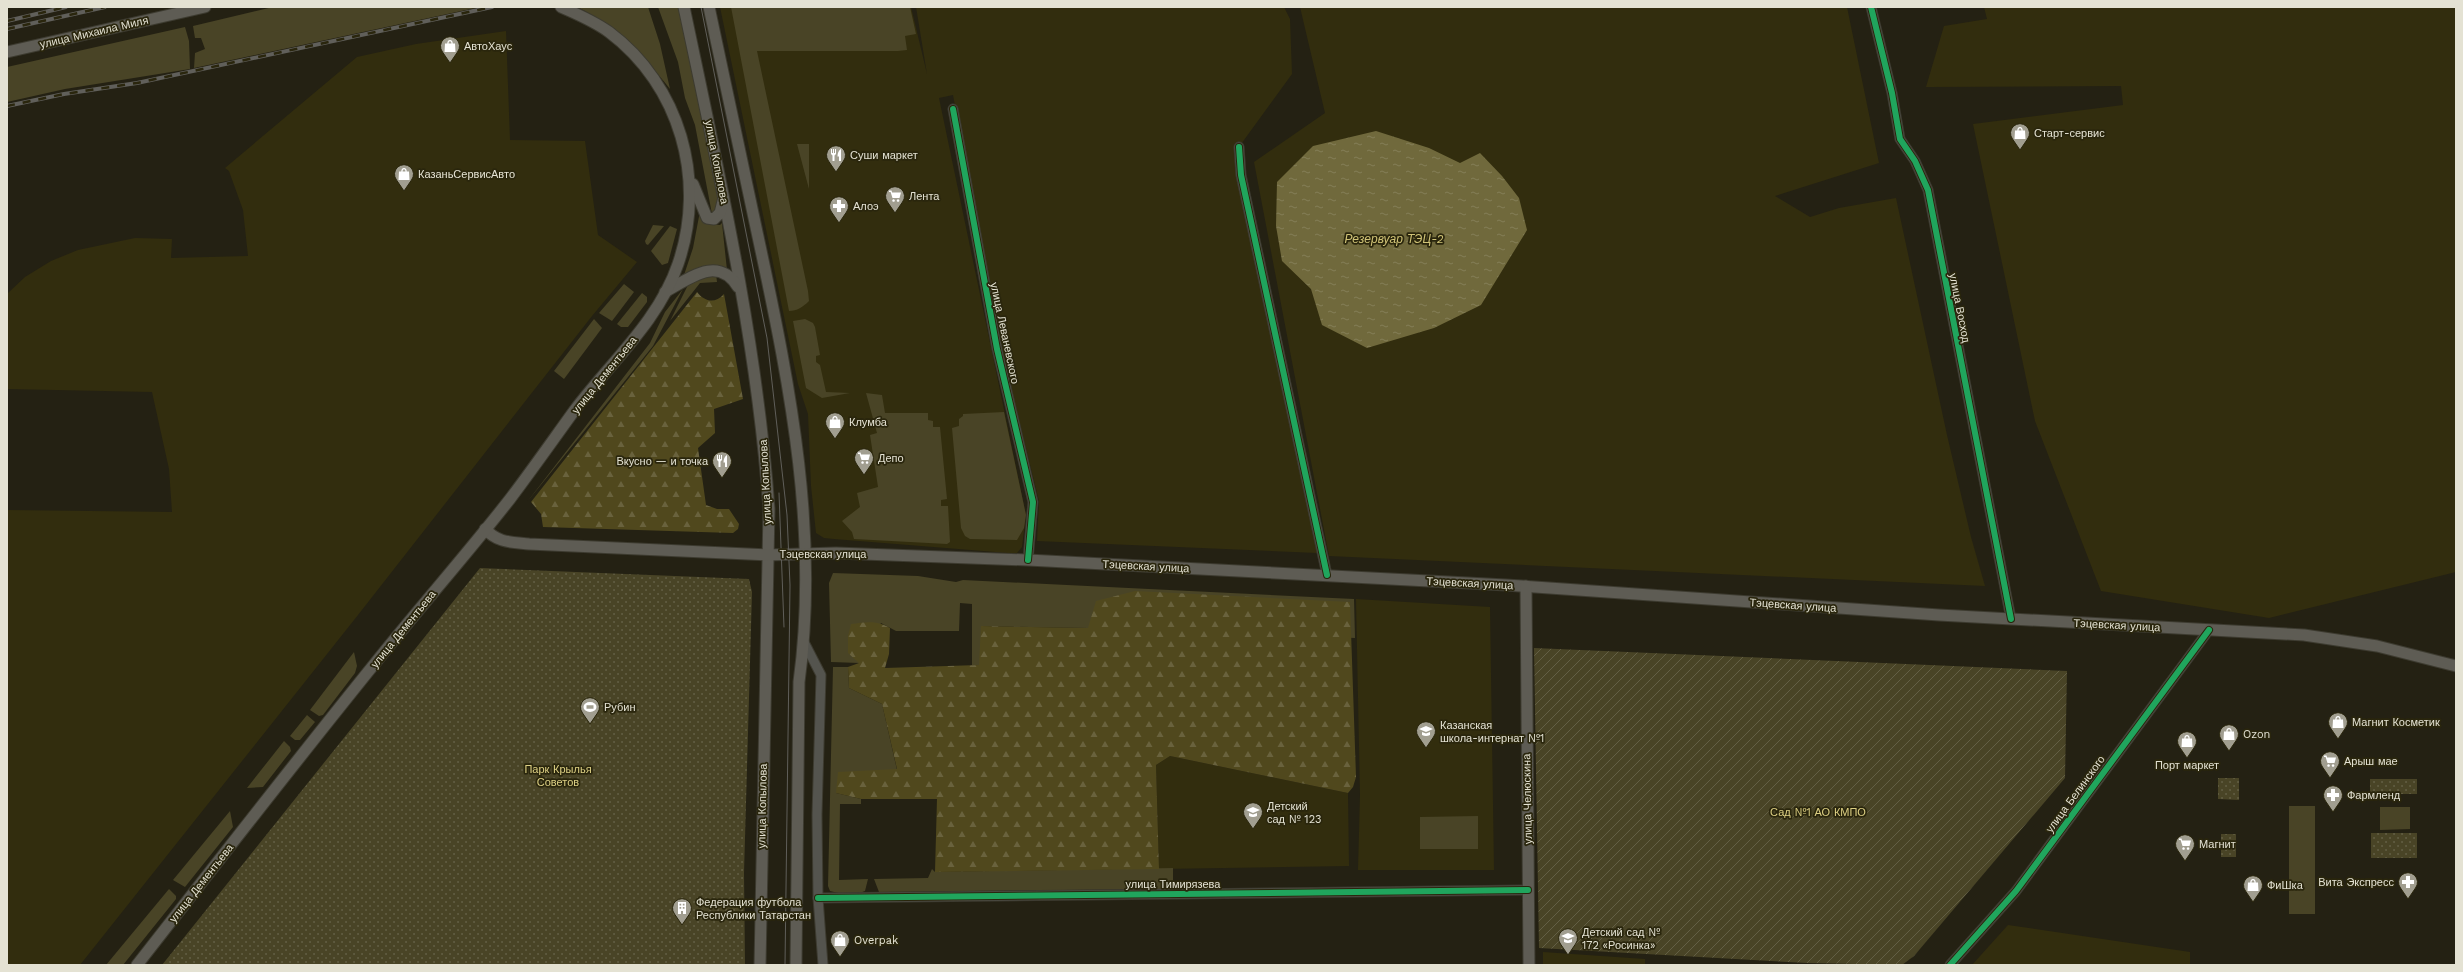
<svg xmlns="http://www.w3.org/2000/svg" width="2463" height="972" viewBox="0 0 2463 972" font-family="'Work Sans',sans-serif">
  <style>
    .built { fill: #322d0e }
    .grass { fill: #494426 }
    .forest { fill: url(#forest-firs) }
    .park { fill: url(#park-dots) }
    .garden { fill: url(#garden-furrows) }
    .water { fill: url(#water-ripples) }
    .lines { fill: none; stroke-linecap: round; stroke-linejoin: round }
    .minor-casing { stroke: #3d3b30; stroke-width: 11 }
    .major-casing { stroke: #3d3b30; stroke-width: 13 }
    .minor { stroke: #54544e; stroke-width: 9 }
    .major { stroke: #5e5c54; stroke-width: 11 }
    .tram { stroke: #605f5a; stroke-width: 1 }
    .rail-casing { stroke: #605f5a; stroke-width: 4 }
    .rail { stroke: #2a260d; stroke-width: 2.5; stroke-dasharray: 8; stroke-linecap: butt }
    .cycleway-casing { stroke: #2a260d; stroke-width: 8 }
    .cycleway { stroke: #20a55d; stroke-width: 6 }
    .labels { text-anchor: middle; stroke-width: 3.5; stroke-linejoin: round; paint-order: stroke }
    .street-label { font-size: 11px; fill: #e4e2d3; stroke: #2a260d }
    .poi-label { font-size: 11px; fill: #e4e2d3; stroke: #2a260d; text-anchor: start }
    .park-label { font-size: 11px; fill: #ddd084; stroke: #2a260d }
    .water-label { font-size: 12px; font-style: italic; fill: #d0c377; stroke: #2a260d }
  </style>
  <defs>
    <pattern id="forest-firs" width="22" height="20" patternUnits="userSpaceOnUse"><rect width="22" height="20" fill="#50481d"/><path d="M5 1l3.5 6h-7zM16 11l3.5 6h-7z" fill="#69623d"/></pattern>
    <pattern id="park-dots" width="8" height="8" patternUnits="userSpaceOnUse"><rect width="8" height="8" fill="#494426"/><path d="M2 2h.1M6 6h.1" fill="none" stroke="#635f45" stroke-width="1.8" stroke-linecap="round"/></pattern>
    <pattern id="garden-furrows" width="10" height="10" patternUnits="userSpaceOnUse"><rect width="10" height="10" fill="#494426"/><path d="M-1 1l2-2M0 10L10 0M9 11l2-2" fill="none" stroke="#635f45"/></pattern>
    <pattern id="water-ripples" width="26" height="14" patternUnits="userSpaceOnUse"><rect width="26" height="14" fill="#70693c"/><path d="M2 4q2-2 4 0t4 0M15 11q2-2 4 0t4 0" fill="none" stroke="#847e57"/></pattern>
  </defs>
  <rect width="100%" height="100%" fill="#242113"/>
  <g class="built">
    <polygon points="720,7 911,7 927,74 916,7 1284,7 1290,19 1292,74 1236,151 1317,553 1037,541 1039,501 1000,343 953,95 939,98 1026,515 1022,547 1017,553 1008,553 834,539 824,538 816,533 811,486 808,414 798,384"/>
    <polygon points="1300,7 1847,7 1879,163 1775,196 1810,217 1839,208 1896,198 1947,435 1971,537 1985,586 1329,556 1254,162 1325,113"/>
    <polygon points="1984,7 2456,7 2456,572 2269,618 2101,591 2035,421 1973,124 2123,105 2121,86 1926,87 1944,26 1987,19"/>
    <polygon points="506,31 510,140 585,141 598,235 637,262 592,316 358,615 80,965 7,965 7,510 172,512 169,469 152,392 7,389 7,294 25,277 51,261 78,250 135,238 172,239 171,258 248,256 243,210 229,171 225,168 357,57 416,44"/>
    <polygon points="1356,599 1490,607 1494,870 1358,870 1360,795"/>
    <polygon points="1170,756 1348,793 1349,866 1159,869 1156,765"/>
    <polygon points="2008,925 2190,952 2190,965 1972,965"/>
    <polygon points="1543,952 1645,959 1645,965 1543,965"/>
  </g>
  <g class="grass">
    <polygon points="273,7 480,7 194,68 195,53 205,49 201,38 195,38 193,26"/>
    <path d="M 577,7 L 648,7 L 660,44 L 670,89 C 644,56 615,25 577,7 Z"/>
    <polygon points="658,7 680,7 719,195 719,210 712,214 695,125 685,98 678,62"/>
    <path d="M 731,7 L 910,7 L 916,34 L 905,36 L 907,50 L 898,51 L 757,51 L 808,291 L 809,301 C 803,307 797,311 789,311 Z"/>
    <polygon points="185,27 189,41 190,69 65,89 7,102 7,67"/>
    <polygon points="797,144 809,144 809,189"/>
    <polygon points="701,206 710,224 720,225 722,223 727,270 683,278 693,248"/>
    <polygon points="653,225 664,226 648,245 646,244 645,241"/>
    <polygon points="670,226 677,229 668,263 662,265 651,251"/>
    <polygon points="716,274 717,282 700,283 670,321 690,281"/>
    <polygon points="624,284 634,292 612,321 599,313"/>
    <polygon points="683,289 653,346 527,502 650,343 665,312"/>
    <polygon points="642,293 647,297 647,302 628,327 621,327 617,324"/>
    <polygon points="594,319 602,328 564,379 554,371"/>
    <polygon points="805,319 813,323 815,327 820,355 816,356 816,362 820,365 826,392 850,393 822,398 806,388 793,321"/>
    <polygon points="866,393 882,395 885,413 928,413 928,420 933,421 933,427 940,427 947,499 941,500 941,506 948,506 950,542 947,544 854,539 852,532 842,521 860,507 857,493 878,487 870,435 877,433"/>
    <polygon points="1004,412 1026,515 1024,528 1017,540 970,539 965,536 961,528 952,428 959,426 959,419 963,416 963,414"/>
    <polygon points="833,573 918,576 956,582 963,580 1354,599 1355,638 1095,627 1088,628 982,626 980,665 972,665 972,604 960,603 959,631 896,631 881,623 859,663 831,662 829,583"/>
    <polygon points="354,652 357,666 355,673 323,715 319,716 310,710"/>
    <path d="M 833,667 L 848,667 L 849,688 L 882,704 L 897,770 L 836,793 L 861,799 L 861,804 L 840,804 L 839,880 L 868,879 L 865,891 C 856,895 839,894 830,891 L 828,886 Z"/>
    <polygon points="307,715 315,722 300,740 295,740 290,736"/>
    <polygon points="284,741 290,747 291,751 263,787 247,788"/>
    <rect x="2289" y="806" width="26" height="108"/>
    <polygon points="2380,807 2410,807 2410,829 2380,830"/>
    <polygon points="230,811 233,827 185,887 173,880"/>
    <polygon points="1478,816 1478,849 1420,849 1420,817"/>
    <polygon points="1173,868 1173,886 1164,889 879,892 874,879 928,878 932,869 935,872"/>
    <polygon points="169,889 176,896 176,899 123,965 106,965"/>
  </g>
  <g class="forest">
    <path d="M 697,292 C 705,302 715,304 724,294 L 743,399 L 714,409 L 715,433 L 698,448 L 706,505 L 717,509 L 729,509 L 739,524 L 738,529 L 733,533 L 543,527 L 541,514 L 531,502 Z"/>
    <path d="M 1135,591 L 1350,602 L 1356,777 L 1353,787 L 1348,793 L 1170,756 L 1156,765 L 1159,869 L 935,872 L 937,799 L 861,799 L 836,793 L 838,772 L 897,769 L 882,704 L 849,688 L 848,667 L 859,663 L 848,653 L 848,636 L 851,624 C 866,622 877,620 890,628 L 889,654 L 885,668 L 979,665 L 981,626 L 1088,628 L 1096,601 Z"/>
  </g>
  <g class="park">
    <polygon points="480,568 749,579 752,592 744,873 745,965 162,965"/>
    <polygon points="2218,778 2239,778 2239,800 2218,799"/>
    <rect x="2370" y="779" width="47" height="15"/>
    <rect x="2371" y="833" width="46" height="25"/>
    <rect x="2221" y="834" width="15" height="23"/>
  </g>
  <polygon class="garden" points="1534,648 2067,671 2065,778 1914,956 1902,965 1807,963 1539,948"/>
  <polygon class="water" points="1376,131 1429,148 1460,163 1480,153 1502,176 1519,198 1527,230 1481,305 1434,328 1367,348 1322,325 1311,289 1282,261 1276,226 1277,182 1313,146"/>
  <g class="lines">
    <defs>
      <g id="minor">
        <polyline points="1871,7 1892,93 1900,139 1915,161 1928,190 2011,619"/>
        <polyline points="953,109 997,349 1033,502 1028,560"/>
        <polyline points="1239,147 1241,175 1327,575"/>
        <polyline points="804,642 821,675 817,815 818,898 823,965"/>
        <polyline points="818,898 1528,890"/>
        <polyline points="1950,965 2016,891 2209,630"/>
      </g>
      <g id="major">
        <path d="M 684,7 C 719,173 757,340 769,509 L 760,965"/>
        <path d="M 709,7 C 726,87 743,166 760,246 C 791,390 819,535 799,682 L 796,965"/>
        <polyline points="7,52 205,7"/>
        <polyline points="693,184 707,218 714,219 720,213 723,201"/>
        <path d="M 665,292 C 690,278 718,255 738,287"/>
        <path d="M 485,529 C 498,543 511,542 529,544 L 767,555 L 836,553 L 1028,560 L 1506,585 L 1939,615 L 2304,635 L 2377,646 L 2456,666"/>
        <polyline points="1526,586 1529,965"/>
        <path d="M 137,965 C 216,864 295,762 376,662 C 420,607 467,554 510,499 C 532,470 553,440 574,411 C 609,364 659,321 678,264 C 707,180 680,85 609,32 C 594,21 577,14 561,7"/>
      </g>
    </defs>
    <use href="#minor" class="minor-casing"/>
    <use href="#major" class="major-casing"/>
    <use href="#minor" class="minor"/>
    <use href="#major" class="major"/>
    <g class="tram">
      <polyline points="701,7 767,338 787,515 790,585 785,965"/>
      <polyline points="779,493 784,627"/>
    </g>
    <defs>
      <g id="rail">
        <polyline points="7,21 66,7"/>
        <polyline points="7,29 105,7"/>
        <polyline points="7,106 64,94 137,83 492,7"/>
      </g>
    </defs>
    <use href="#rail" class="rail-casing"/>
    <use href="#rail" class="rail"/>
    <defs>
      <g id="cycleway">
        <polyline points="1871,7 1892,93 1900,139 1915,161 1928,190 2011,619"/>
        <polyline points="953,109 997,349 1033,502 1028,560"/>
        <polyline points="1239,147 1241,175 1327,575"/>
        <polyline points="818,898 1528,890"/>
        <polyline points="1950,965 2016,891 2209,630"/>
      </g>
    </defs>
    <use href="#cycleway" class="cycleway-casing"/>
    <use href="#cycleway" class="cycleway"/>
  </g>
  <defs>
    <symbol id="shop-pin" viewBox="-11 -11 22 30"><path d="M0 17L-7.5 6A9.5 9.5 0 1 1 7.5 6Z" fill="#a19e90" stroke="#2a260d"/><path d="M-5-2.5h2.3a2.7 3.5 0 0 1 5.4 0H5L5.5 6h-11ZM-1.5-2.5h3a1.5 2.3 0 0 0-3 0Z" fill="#fff"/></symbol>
    <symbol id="restaurant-pin" viewBox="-11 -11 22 30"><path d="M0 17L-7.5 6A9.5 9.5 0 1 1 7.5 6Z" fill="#a19e90" stroke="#2a260d"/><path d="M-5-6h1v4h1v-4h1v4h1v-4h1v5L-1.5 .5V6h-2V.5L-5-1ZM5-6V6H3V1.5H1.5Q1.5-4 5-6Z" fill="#fff"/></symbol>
    <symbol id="supermarket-pin" viewBox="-11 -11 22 30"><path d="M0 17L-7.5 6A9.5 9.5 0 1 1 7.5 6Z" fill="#a19e90" stroke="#2a260d"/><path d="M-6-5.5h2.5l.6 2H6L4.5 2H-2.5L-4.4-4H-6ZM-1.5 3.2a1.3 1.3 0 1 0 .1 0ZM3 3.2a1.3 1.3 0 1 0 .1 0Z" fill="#fff"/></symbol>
    <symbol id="pharmacy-pin" viewBox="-11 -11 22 30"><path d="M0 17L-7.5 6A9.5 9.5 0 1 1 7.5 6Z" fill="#a19e90" stroke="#2a260d"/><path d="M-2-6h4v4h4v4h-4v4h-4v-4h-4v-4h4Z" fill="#fff"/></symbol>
    <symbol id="stadium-pin" viewBox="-11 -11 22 30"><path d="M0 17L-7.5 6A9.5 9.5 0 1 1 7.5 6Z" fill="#a19e90" stroke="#2a260d"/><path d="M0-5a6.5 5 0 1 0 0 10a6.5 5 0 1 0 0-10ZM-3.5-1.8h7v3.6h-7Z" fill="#fff"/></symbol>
    <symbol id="school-pin" viewBox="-11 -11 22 30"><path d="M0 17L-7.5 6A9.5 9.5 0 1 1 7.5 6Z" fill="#a19e90" stroke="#2a260d"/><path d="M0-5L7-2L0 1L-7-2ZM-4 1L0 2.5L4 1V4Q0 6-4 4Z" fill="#fff"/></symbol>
    <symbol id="building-pin" viewBox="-11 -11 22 30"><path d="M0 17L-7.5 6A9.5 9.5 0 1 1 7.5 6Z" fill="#a19e90" stroke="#2a260d"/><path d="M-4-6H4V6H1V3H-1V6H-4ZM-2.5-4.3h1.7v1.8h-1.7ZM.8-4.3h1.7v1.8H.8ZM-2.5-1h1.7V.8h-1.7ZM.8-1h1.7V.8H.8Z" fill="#fff"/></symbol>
  </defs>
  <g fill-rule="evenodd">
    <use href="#shop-pin" x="439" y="35" width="22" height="30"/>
    <use href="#shop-pin" x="2009" y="122" width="22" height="30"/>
    <use href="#restaurant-pin" x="825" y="144" width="22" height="30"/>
    <use href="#shop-pin" x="393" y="163" width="22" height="30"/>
    <use href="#supermarket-pin" x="884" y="185" width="22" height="30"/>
    <use href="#pharmacy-pin" x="828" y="195" width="22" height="30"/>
    <use href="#shop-pin" x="824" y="411" width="22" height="30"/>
    <use href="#supermarket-pin" x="853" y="447" width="22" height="30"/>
    <use href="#restaurant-pin" x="711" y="450" width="22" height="30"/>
    <use href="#stadium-pin" x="579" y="696" width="22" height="30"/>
    <use href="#shop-pin" x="2327" y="711" width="22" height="30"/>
    <use href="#school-pin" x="1415" y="720" width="22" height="30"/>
    <use href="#shop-pin" x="2218" y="723" width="22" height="30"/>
    <use href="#shop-pin" x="2176" y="730" width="22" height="30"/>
    <use href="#supermarket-pin" x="2319" y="750" width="22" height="30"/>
    <use href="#pharmacy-pin" x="2322" y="784" width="22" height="30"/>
    <use href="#school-pin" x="1242" y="801" width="22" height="30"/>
    <use href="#supermarket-pin" x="2174" y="833" width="22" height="30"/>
    <use href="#pharmacy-pin" x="2397" y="871" width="22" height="30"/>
    <use href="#shop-pin" x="2242" y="874" width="22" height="30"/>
    <use href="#building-pin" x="671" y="897" width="22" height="30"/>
    <use href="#school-pin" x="1557" y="927" width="22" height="30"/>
    <use href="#shop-pin" x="829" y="929" width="22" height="30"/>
  </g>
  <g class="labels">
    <g class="street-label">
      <text transform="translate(94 32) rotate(-13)" y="4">улица Михаила Миля</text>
      <text transform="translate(717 162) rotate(79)" y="4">улица Копылова</text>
      <text transform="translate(1960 308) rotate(79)" y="4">улица Восход</text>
      <text transform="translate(1005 333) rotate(78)" y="4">улица Леваневского</text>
      <text transform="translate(604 375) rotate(-51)" y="4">улица Дементьева</text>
      <text transform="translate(765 482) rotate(-93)" y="4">улица Копылова</text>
      <text x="823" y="558">Тэцевская улица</text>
      <text transform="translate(1146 566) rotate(3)" y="4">Тэцевская улица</text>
      <text transform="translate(1470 583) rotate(3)" y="4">Тэцевская улица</text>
      <text transform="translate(1793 605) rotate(4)" y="4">Тэцевская улица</text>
      <text transform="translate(2117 625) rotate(3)" y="4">Тэцевская улица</text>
      <text transform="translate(403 629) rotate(-51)" y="4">улица Дементьева</text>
      <text transform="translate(2075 794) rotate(-54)" y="4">улица Белинского</text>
      <text transform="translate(1527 799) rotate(-91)" y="4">улица Челюскина</text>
      <text transform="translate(762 806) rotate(-89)" y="4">улица Копылова</text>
      <text transform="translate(201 883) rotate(-52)" y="4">улица Дементьева</text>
      <text x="1173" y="888">улица Тимирязева</text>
    </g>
    <g class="poi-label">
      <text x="464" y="50">АвтоХаус</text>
      <text x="2034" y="137">Старт-сервис</text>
      <text x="850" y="159">Суши маркет</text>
      <text x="418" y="178">КазаньСервисАвто</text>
      <text x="909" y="200">Лента</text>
      <text x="853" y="210">Алоэ</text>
      <text x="849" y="426">Клумба</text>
      <text x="878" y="462">Депо</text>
      <text x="708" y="465" text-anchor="end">Вкусно — и точка</text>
      <text x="604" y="711">Рубин</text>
      <text x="2352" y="726">Магнит Косметик</text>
      <text x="1440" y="729">Казанская<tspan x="1440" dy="13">школа-интернат №1</tspan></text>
      <text x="2243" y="738">Ozon</text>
      <text x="2344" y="765">Арыш мае</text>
      <text x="2187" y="769" text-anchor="middle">Порт маркет</text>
      <text x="2347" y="799">Фармленд</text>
      <text x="1267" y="810">Детский<tspan x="1267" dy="13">сад № 123</tspan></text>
      <text x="2199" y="848">Магнит</text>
      <text x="2394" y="886" text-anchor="end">Вита Экспресс</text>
      <text x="2267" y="889">ФиШка</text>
      <text x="696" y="906">Федерация футбола<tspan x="696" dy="13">Республики Татарстан</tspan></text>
      <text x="1582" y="936">Детский сад №<tspan x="1582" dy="13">172 «Росинка»</tspan></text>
      <text x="854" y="944">Overpak</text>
    </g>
    <g class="park-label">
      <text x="558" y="773">Парк Крылья<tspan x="558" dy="13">Советов</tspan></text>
      <text x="1818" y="816">Сад №1 АО КМПО</text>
    </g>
    <g class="water-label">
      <text x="1394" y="243">Резервуар ТЭЦ-2</text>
    </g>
  </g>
  <rect width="2463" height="972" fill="none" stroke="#e4e2d3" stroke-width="16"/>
</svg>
